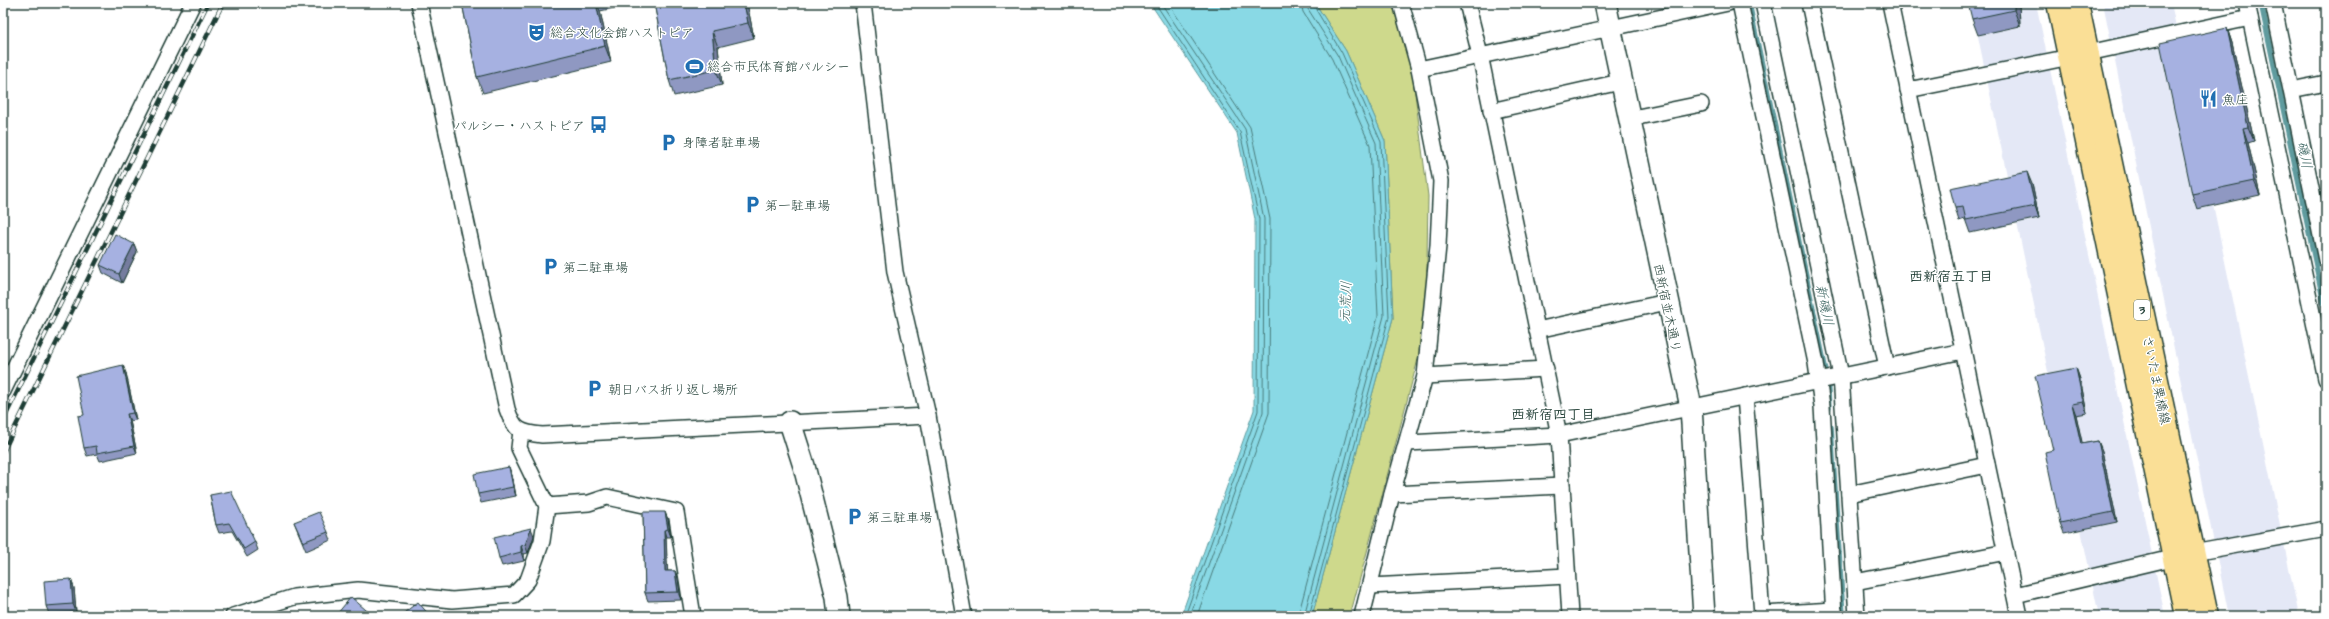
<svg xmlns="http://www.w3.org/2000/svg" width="2329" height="619" viewBox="0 0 2329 619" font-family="'Architects Daughter','Klee One',sans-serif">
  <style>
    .built { fill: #e4e8f6 }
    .green { fill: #ced98c; stroke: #768b60 }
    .water { fill: #89d9e5; stroke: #5f9b9e }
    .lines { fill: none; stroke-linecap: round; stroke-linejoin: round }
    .shore { stroke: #497b7b; stroke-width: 1 }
    .stream { stroke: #5f9b9e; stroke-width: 5.5 }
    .street-casing { stroke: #1f3d34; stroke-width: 18 }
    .secondary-casing { stroke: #1f3d34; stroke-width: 24 }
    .primary-casing { stroke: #1f3d34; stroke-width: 25 }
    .street { stroke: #fff; stroke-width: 15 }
    .secondary { stroke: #fff; stroke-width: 21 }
    .primary { stroke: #fadf96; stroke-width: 22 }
    .rail-casing { stroke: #1f3d34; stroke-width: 4.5 }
    .rail { stroke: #fff; stroke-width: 3; stroke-dasharray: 9; stroke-linecap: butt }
    .wall { fill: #8f98c2; stroke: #1f3d34 }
    .shaded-wall { fill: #747c9e; stroke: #1f3d34 }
    .building { fill: #a6b1e1; stroke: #1f3d34 }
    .labels { text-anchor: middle; stroke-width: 3; stroke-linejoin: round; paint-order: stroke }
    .shield { fill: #fff; stroke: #627771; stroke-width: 1 }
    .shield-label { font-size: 12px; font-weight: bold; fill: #1f3d34 }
    .poi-label { font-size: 13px; fill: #1f3d34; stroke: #fff; text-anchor: start }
    .street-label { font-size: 13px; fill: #1f3d34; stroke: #fff }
    .water-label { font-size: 14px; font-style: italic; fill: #3a6460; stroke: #fff }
    .neighbourhood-label { font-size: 14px; font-weight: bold; fill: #1f3d34; stroke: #fff }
  </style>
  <rect width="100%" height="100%" fill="#fff"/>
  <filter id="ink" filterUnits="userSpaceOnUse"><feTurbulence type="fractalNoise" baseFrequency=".025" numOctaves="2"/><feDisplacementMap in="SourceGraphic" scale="8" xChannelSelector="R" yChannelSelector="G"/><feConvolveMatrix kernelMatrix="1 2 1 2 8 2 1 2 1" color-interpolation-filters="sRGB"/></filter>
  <g filter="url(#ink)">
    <g class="built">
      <polygon points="1971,3 2036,3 2165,616 2099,616"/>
      <polygon points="2103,3 2171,3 2299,616 2229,616"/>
    </g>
    <polygon class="green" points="1315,3 1392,3 1412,70 1428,196 1426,329 1350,616 1312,616 1393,318 1385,141 1346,51"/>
    <polygon class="water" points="1150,3 1315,3 1346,51 1385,141 1393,318 1312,616 1181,616 1254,410 1255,219 1237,133"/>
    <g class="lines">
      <g class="shore">
        <polyline points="1155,3 1240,132 1259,219 1258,411 1185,616"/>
        <polyline points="1161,3 1245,129 1264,219 1263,412 1190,616"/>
        <polyline points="1168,3 1250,127 1270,219 1269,413 1197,616"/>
        <polyline points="1298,616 1378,316 1370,145 1332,59 1303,12 1301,3"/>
        <polyline points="1304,616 1384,316 1376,143 1338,56 1308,9 1307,3"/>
        <polyline points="1309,616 1389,317 1381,142 1342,53 1312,3"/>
      </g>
      <g class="stream">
        <polyline points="1749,3 1827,376 1829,408"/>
        <polyline points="2261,3 2326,313"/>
        <polyline points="1831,427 1843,616"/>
      </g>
      <defs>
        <g id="street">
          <path d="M 419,3 L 507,409 C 514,430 520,433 542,435 L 928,416"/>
          <polyline points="863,3 895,272 928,416 964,616"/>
          <polyline points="1467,3 1480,55 1559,435 1570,616"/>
          <polyline points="1740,3 1816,363 1822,406 1834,616"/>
          <polyline points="1763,3 1841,376 1857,616"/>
          <polyline points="1809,3 1887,367"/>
          <polyline points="1890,3 2019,616"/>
          <polyline points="2247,3 2326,379"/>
          <polyline points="2273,3 2326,260"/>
          <polyline points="2088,53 2250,18"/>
          <polyline points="1419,69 1728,3"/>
          <polyline points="1908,90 2070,57"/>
          <polyline points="2291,90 2326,83"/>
          <polyline points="1491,111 1620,82"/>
          <polyline points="1628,119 1701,104"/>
          <polyline points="1537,330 1667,302"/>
          <polyline points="1425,376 1546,369"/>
          <polyline points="3,391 193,3"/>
          <polyline points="1745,396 1762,614 1834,610"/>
          <polyline points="1408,443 1559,435 1963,351"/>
          <polyline points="1392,494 1562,486"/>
          <polyline points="1849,494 1987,465"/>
          <polyline points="547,506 589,503 607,497 676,512 693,616"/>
          <polyline points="1855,582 2006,552"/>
          <polyline points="1370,586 1567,576"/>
          <polyline points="2015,595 2193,553 2326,529"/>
          <polyline points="233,616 294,597 358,590 452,600 514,595 528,580 542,541 547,506 519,448 521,431"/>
          <polyline points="1362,616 1392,494 1425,376 1438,246 1441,181 1419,69 1401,3"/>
        </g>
        <g id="secondary">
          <polyline points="1605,3 1691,407 1704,616"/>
          <polyline points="790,422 804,466 837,597 839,616"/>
        </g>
        <g id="primary">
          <polyline points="2058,3 2186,616"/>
          <polyline points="2077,3 2207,616"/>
        </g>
      </defs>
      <use href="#street" class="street-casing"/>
      <use href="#secondary" class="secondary-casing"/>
      <use href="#primary" class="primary-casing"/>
      <use href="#street" class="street"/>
      <use href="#secondary" class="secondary"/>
      <use href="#primary" class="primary"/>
      <defs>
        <g id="rail">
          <polyline points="3,421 208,3"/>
          <polyline points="3,452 223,3"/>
        </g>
      </defs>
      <use href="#rail" class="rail-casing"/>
      <use href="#rail" class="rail"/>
    </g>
    <g class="wall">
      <polygon points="462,3 638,3 600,11 611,62 483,93 477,77"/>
      <polygon points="654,3 747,3 754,38 718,47 722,85 674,96 669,80"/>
      <polygon points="2019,3 2020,26 1978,35 1972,19"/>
      <polygon points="2227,28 2232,43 2254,141 2248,143 2260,195 2197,209 2192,194"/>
      <polygon points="2032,184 2039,218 1970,233 1965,219 1959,221 1955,208"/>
      <polygon points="134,244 137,252 122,283 103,273 100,265"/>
      <polygon points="2076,368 2080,379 2087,413 2076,415 2082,444 2098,441 2102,451 2117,522 2064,533 2060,523 2053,450"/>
      <polygon points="126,373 136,420 130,421 137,453 100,461 97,454 87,456 84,448"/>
      <polygon points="512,475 516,496 481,503 478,494"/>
      <polygon points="210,495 255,542 258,550 247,557 232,531 219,533 216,525"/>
      <polygon points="643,512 668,519 671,537 666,537 667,571 675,571 678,578 681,600 648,601 645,593"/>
      <polygon points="294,522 328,532 331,540 306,551"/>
      <polygon points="534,536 528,553 524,554 524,561 502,566 499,558"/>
      <polygon points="71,579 74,588 76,612 49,614 46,606"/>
    </g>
    <g class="shaded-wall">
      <polygon points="596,3 597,3 600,11 611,62 605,46"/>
      <polygon points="744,3 747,3 754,38 748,23"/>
      <polygon points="2014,3 2019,3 2020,26 2014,10"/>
      <polygon points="2227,28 2232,43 2254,141 2248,127"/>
      <polygon points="712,31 718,47 722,85 716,70"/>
      <polygon points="2243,128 2248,143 2260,195 2254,181"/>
      <polygon points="2027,172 2032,184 2039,218 2035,206"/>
      <polygon points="134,244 137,252 122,283 119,274"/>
      <polygon points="123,365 126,373 136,420 133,413"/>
      <polygon points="2076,368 2080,379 2087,413 2083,402"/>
      <polygon points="2072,404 2076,415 2085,455 2081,444"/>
      <polygon points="127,414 130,421 137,453 134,446"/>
      <polygon points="2098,441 2102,451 2117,522 2113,512"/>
      <polygon points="509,467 512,475 516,496 513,487"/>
      <polygon points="665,512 668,519 671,537 668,529"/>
      <polygon points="531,528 534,536 528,553 525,545"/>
      <polygon points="664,530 666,537 668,579 665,571"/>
      <polygon points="521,546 524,554 524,561 521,552"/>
      <polygon points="675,571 678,578 681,600 678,592"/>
      <polygon points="71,579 74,588 76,612 73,604"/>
    </g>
    <g class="building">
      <polygon points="462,3 596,3 605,46 477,77"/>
      <polygon points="654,3 744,3 748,23 712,31 716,70 669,80"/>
      <polygon points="1968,3 2014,3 2014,10 1972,19"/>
      <polygon points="2227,28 2248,127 2243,128 2254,181 2192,194 2160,43"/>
      <polygon points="2027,172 2035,206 1966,220 1963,207 1955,208 1950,188"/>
      <polygon points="115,234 134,244 119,274 100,265"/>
      <polygon points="123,365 133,413 127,414 134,446 97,453 96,446 84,448 78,416 84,415 76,376"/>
      <polygon points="2076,368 2083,402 2072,404 2081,444 2098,441 2113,512 2060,523 2045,452 2053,450 2035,376"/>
      <polygon points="509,467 513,487 478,494 474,474"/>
      <polygon points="231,491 255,542 244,549 229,523 216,525 210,495"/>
      <polygon points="319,512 328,532 303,542 294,522"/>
      <polygon points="643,512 665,512 668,529 664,530 665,571 675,571 678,592 645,593"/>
      <polygon points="531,528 525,545 521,546 521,552 499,558 494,537"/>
      <polygon points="71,579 73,604 46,606 44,581"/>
      <polygon points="351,597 373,616 340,616 337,614"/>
      <polygon points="418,602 430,616 400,616"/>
    </g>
  </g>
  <defs>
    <symbol id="theatre-bare" viewBox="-9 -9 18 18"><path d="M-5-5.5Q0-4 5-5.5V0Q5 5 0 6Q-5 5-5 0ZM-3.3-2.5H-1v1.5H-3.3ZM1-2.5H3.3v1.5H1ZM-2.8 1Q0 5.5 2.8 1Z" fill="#1f6fb2" stroke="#fff" stroke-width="2.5" paint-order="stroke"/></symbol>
    <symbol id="stadium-bare" viewBox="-9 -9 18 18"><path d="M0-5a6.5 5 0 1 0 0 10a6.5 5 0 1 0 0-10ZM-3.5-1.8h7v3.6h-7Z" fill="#1f6fb2" stroke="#fff" stroke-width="2.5" paint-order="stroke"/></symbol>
    <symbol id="restaurant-bare" viewBox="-9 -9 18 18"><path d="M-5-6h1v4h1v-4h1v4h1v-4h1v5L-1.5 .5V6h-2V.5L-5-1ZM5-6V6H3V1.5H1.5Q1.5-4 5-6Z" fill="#1f6fb2" stroke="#fff" stroke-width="2.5" paint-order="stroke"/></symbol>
    <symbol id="bus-bare" viewBox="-9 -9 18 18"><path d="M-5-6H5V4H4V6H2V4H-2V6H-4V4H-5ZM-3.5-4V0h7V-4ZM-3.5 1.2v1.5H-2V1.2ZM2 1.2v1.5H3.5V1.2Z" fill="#1f6fb2" stroke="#fff" stroke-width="2.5" paint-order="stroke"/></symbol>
    <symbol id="parking-bare" viewBox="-9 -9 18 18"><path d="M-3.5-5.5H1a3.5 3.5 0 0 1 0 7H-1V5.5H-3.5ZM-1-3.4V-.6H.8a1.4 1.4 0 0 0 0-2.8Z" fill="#1f6fb2" stroke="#fff" stroke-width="2.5" paint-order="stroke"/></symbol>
  </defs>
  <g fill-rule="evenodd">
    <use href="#theatre-bare" x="524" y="20" width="25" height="25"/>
    <use href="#stadium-bare" x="682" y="54" width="25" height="25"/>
    <use href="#restaurant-bare" x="2196" y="86" width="25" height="25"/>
    <use href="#bus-bare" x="586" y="112" width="25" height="25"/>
    <use href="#parking-bare" x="656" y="130" width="25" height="25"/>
    <use href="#parking-bare" x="740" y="192" width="25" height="25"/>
    <use href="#parking-bare" x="538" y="254" width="25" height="25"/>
    <use href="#parking-bare" x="582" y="376" width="25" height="25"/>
    <use href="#parking-bare" x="842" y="504" width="25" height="25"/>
  </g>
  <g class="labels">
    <rect class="shield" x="2134" y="300" width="16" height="20" rx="3"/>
    <g class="shield-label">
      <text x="2142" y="314">3</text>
    </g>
    <g class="poi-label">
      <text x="550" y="37">総合文化会館ハストピア</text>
      <text x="707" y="71">総合市民体育館パルシー</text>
      <text x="2222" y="104">魚庄</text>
      <text x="585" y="130" text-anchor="end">パルシー・ハストピア</text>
      <text x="682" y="147">身障者駐車場</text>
      <text x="765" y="210">第一駐車場</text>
      <text x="563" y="272">第二駐車場</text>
      <text x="608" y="394">朝日バス折り返し場所</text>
      <text x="867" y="522">第三駐車場</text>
    </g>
    <g class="street-label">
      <text transform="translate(1668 308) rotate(78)" y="5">西新宿並木通り</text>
      <text transform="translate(2157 380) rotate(78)" y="5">さいたま栗橋線</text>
    </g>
    <g class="water-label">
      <text transform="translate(2305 155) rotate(78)" y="5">磯川</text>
      <text transform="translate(1345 302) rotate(-87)" y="5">元荒川</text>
      <text transform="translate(1825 305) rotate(78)" y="5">新磯川</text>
    </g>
    <g class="neighbourhood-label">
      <text x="1951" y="281">西新宿五丁目</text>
      <text x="1553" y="419">西新宿四丁目</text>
    </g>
  </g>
  <rect width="2329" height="619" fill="none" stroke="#fff" stroke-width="16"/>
  <rect x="8" y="8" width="2313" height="603" fill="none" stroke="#1f3d34" stroke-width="1.5" filter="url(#ink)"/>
</svg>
